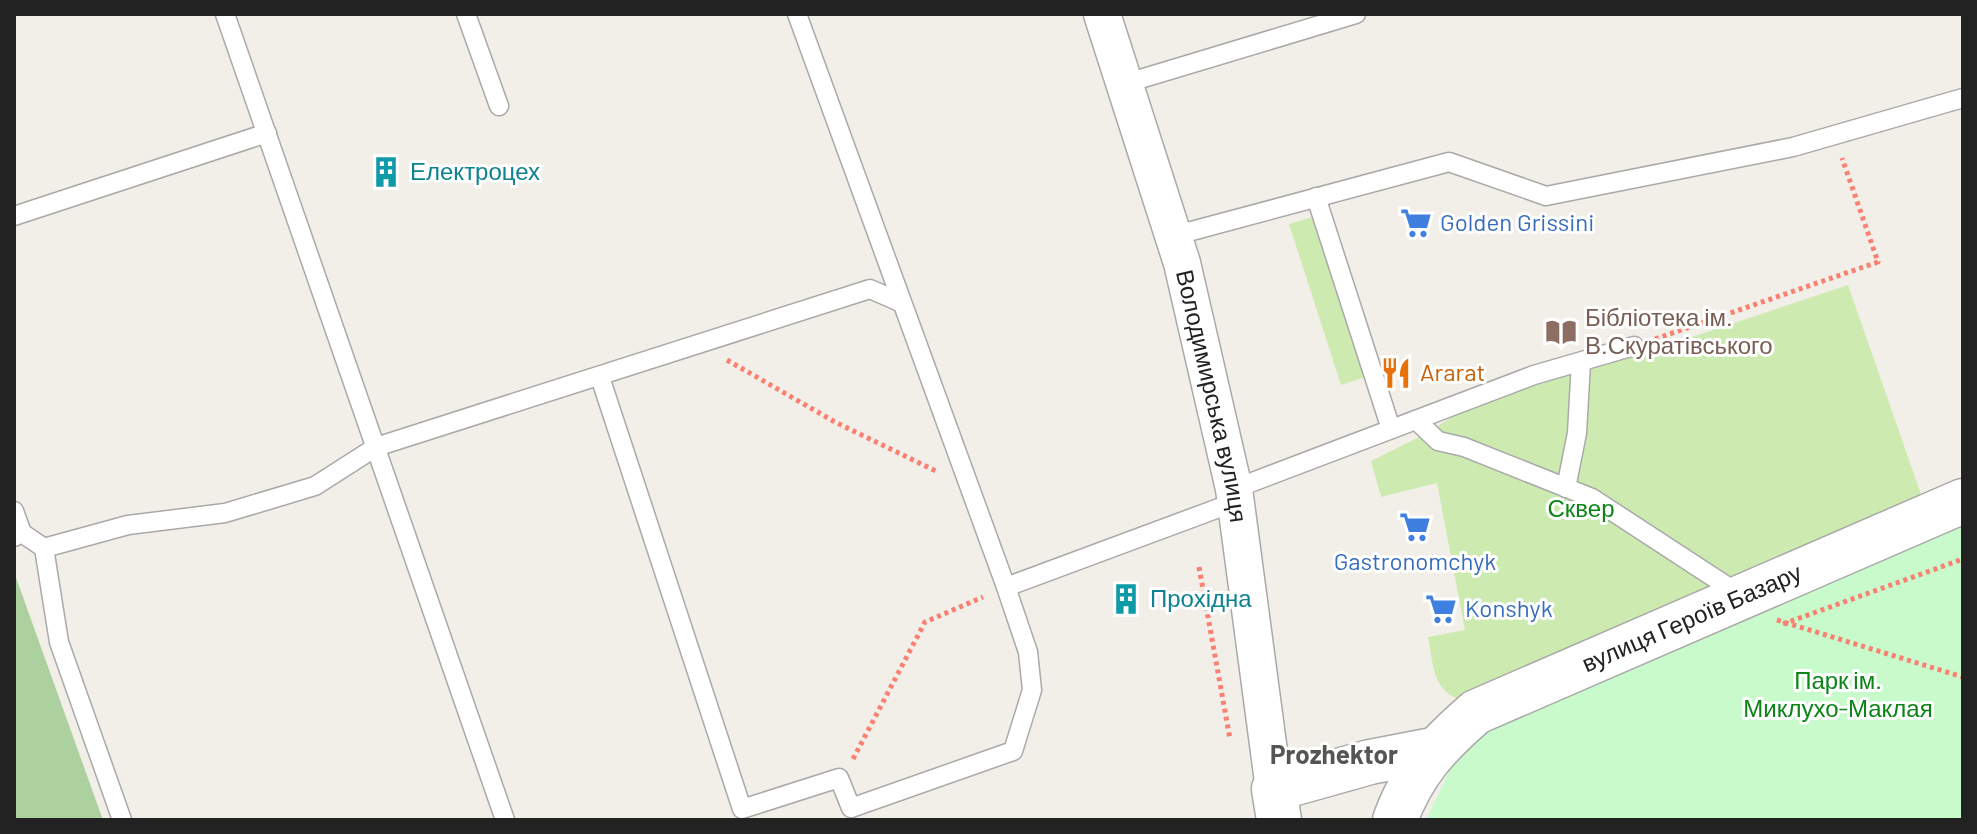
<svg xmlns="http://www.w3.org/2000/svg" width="1977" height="834" viewBox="0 0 1977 834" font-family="Barlow,sans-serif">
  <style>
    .grass { fill: #cdebb0 }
    .forest { fill: #add19e }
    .park { fill: #c8facc }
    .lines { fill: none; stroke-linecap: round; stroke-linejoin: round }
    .service-casing { stroke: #a9a9a9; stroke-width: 21 }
    .minor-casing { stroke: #a9a9a9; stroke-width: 39 }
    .tertiary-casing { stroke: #a9a9a9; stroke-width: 47 }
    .path { stroke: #fa8072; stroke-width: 5; stroke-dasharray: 4 4; stroke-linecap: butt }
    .service { stroke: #fff; stroke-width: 18 }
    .minor { stroke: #fff; stroke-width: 36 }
    .tertiary { stroke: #fff; stroke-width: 44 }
    .labels { text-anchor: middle; stroke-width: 6; stroke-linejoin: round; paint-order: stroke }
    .culture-label { font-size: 24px; fill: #0d838f; stroke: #fff; text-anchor: start }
    .shop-label { font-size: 24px; fill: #366cbe; stroke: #fff; text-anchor: start }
    .education-label { font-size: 24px; fill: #785e54; stroke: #fff; text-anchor: start }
    .food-label { font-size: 24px; fill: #c56008; stroke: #fff; text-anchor: start }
    .street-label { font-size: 24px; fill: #222; stroke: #fff }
    .park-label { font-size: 24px; fill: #0c8416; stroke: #fff }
    .neighbourhood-label { font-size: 26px; font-weight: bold; fill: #555; stroke: #fff }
  </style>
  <rect width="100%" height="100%" fill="#f2efe9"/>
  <g class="grass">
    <polygon points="1313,217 1365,377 1341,385 1289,224"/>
    <path d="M 1848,285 L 1923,500 L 1466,701 C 1432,694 1434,667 1428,637 L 1465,630 L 1437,483 L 1381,497 L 1371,461 L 1429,432 L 1470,405 L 1656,349 Z"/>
  </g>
  <polygon class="forest" points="14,572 103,820 14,820"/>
  <polygon class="park" points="1963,501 1963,820 1426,820 1478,712"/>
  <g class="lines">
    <defs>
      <g id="service">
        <polyline points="225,14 505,820"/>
        <polyline points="466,14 499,106"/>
        <polyline points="797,14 1006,587 1235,502"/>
        <polyline points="1127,83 1356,14"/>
        <polyline points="1316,197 1391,429"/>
        <polyline points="14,216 267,133"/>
        <polyline points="1173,236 1449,162 1546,196 1793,147 1963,98"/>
        <polyline points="600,377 742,809 839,778 851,808 1013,751 1032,690 1028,652 1006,587"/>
        <polyline points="1416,420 1438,441 1464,447 1592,498 1739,594"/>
        <polyline points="1566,488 1577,433 1581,362"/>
        <polyline points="1234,489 1534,375 1634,346"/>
        <polyline points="14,511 22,533"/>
        <polyline points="14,537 22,533 44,548 59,642 122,820"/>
        <polyline points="44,548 128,525 225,513 315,486 376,447 870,289 902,303"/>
      </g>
      <g id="minor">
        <path id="s1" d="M 1102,14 L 1182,263 L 1234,489 L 1274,789"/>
      </g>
      <g id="tertiary">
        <polyline points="1279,820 1274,789 1370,762 1432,750"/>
        <path id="s2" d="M 1395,820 C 1413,771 1438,745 1476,712 L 1963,501"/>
      </g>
    </defs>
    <use href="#service" class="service-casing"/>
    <use href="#minor" class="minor-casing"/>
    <use href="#tertiary" class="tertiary-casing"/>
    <g class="path">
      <polyline points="1655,339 1878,262 1842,158"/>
      <polyline points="727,360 835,422 938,472"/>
      <polyline points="1199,567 1230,739"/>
      <polyline points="1777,620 1963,677"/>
      <polyline points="1783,624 1963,559"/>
      <polyline points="853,759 925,622 983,597"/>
    </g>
    <use href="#service" class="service"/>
    <use href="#minor" class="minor"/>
    <use href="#tertiary" class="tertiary"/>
  </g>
  <defs>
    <symbol id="building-bare" viewBox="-9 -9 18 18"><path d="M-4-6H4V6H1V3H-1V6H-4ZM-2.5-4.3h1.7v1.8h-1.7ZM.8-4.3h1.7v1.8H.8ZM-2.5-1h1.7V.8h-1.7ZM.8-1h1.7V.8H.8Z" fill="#0f9aa8" stroke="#fff" stroke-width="2.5" paint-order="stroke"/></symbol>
    <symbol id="supermarket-bare" viewBox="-9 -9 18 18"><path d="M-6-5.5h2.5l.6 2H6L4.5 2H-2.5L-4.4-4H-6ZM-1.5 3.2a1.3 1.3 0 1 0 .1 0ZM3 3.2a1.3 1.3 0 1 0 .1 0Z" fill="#3f7fe0" stroke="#fff" stroke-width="2.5" paint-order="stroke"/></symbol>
    <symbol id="library-bare" viewBox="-9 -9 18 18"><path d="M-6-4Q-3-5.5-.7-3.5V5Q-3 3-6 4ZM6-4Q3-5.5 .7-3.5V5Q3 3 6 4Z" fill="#8d6e63" stroke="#fff" stroke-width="2.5" paint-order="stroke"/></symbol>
    <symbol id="restaurant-bare" viewBox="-9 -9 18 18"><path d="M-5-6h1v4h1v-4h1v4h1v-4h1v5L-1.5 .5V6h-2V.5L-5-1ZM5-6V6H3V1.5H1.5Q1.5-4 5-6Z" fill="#e8710a" stroke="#fff" stroke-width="2.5" paint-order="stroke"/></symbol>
  </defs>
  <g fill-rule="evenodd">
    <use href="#building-bare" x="364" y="150" width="44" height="44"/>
    <use href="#supermarket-bare" x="1394" y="201" width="44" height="44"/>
    <use href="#library-bare" x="1539" y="310" width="44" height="44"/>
    <use href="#restaurant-bare" x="1374" y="351" width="44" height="44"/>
    <use href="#supermarket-bare" x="1393" y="505" width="44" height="44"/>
    <use href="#building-bare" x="1104" y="577" width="44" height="44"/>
    <use href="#supermarket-bare" x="1419" y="587" width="44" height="44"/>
  </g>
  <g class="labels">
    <g class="culture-label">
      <text x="410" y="180">Електроцех</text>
      <text x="1150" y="607">Прохідна</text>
    </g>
    <g class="shop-label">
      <text x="1440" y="231">Golden Grissini</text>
      <text x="1415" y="570" text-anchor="middle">Gastronomchyk</text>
      <text x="1465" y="617">Konshyk</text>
    </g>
    <g class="education-label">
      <text x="1585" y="326">Бібліотека ім.<tspan x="1585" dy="28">В.Скуратівського</tspan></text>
    </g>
    <g class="food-label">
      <text x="1420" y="381">Ararat</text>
    </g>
    <g class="street-label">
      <text dy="8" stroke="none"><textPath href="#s1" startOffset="398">Володимирська вулиця</textPath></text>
      <text dy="8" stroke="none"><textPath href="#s2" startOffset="372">вулиця Героїв Базару</textPath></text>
    </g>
    <g class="park-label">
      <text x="1581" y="517">Сквер</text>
      <text x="1838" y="689">Парк ім.<tspan x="1838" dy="28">Миклухо-Маклая</tspan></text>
    </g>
    <g class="neighbourhood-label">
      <text x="1334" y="764">Prozhektor</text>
    </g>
  </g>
  <rect width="1977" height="834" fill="none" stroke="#222222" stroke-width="32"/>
</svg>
